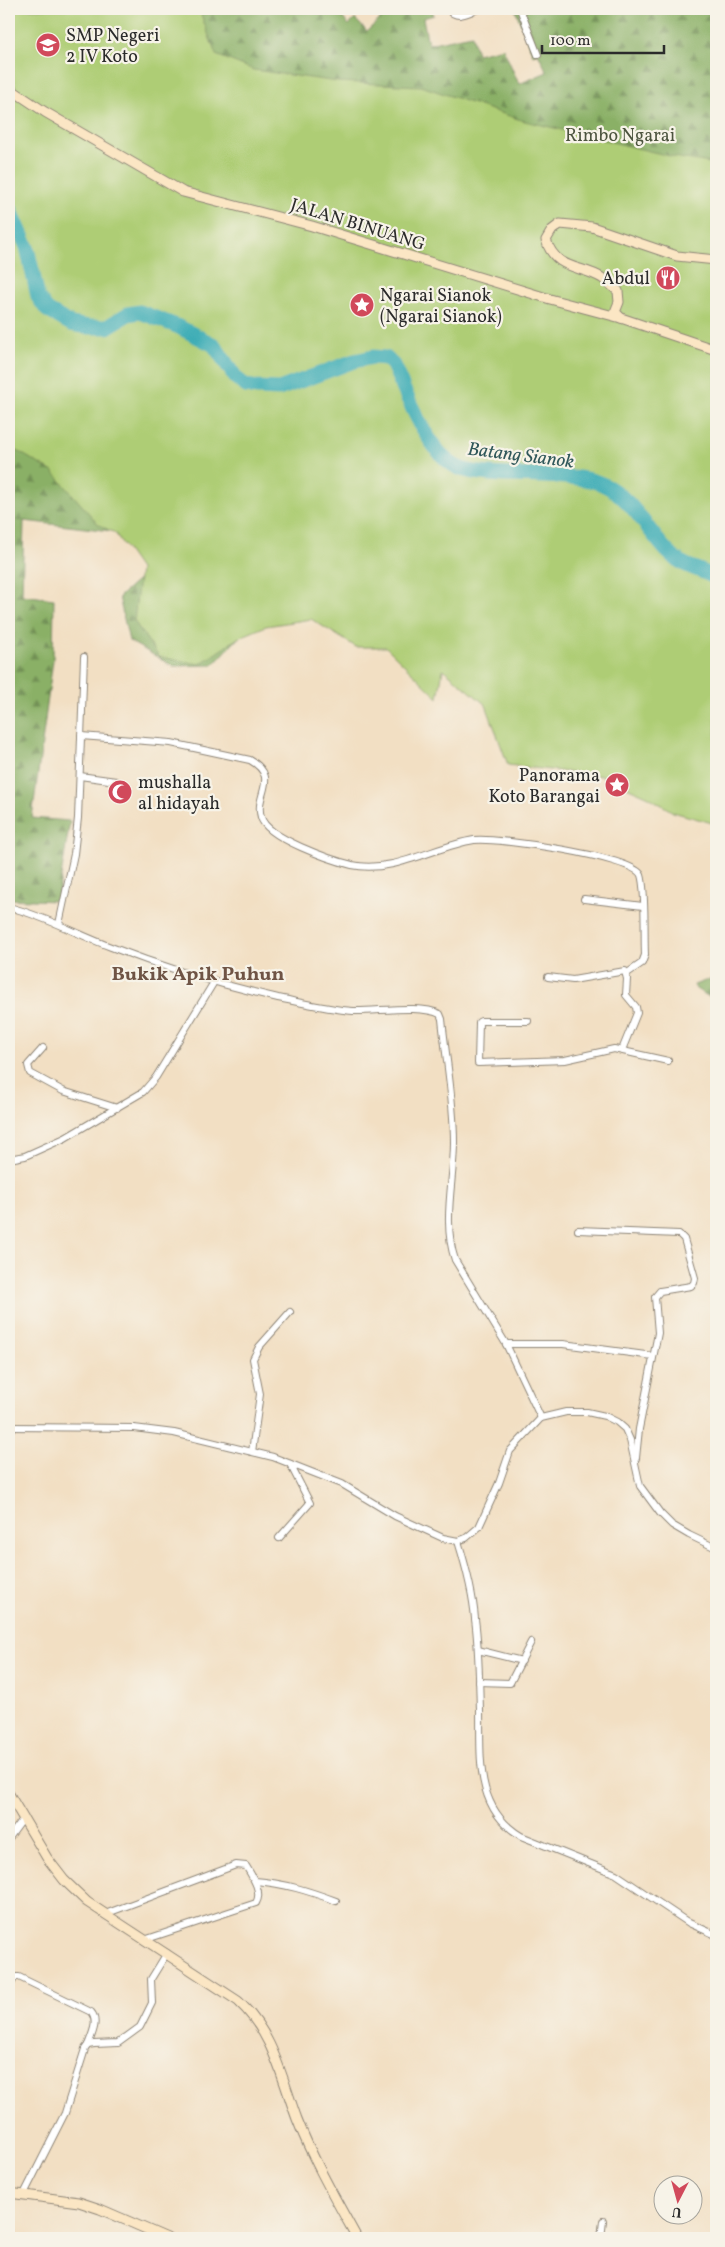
<svg xmlns="http://www.w3.org/2000/svg" width="725" height="2247" viewBox="0 0 725 2247" font-family="Vollkorn,serif">
  <style>
    .forest { fill: url(#forest-firs); stroke: #5a6e48 }
    .park { fill: #aecd75; stroke: #6c7c50 }
    .lines { fill: none; stroke-linecap: round; stroke-linejoin: round }
    .river { stroke: #3bacb5; stroke-width: 15 }
    .street-casing { stroke: #8e8577; stroke-width: 8 }
    .secondary-casing { stroke: #8e8577; stroke-width: 11 }
    .street { stroke: #fff; stroke-width: 6 }
    .secondary { stroke: #fbe6c4; stroke-width: 9 }
    .labels { text-anchor: middle; stroke-width: 4.5; stroke-linejoin: round; paint-order: stroke }
    .poi-label { font-size: 18px; fill: #2b2b2b; stroke: #f7f3e8; text-anchor: start }
    .park-label { font-size: 18px; fill: #4c543e; stroke: #f7f3e8 }
    .street-label { font-size: 18px; fill: #2b2b2b; stroke: #f7f3e8 }
    .water-label { font-size: 19px; font-style: italic; fill: #31585b; stroke: #f7f3e8 }
    .quarter-label { font-size: 20px; font-weight: bold; fill: #6f5445; stroke: #f7f3e8 }
  </style>
  <defs>
    <pattern id="forest-firs" width="22" height="20" patternUnits="userSpaceOnUse" patternTransform="scale(1.25)"><rect width="22" height="20" fill="#8ab066"/><path d="M5 1l3.5 6h-7zM16 11l3.5 6h-7z" fill="#718f54"/></pattern>
  </defs>
  <rect width="100%" height="100%" fill="#f7f3e8"/>
  <filter id="ink" filterUnits="userSpaceOnUse"><feTurbulence type="fractalNoise" baseFrequency=".02" numOctaves="2"/><feDisplacementMap in="SourceGraphic" scale="10" xChannelSelector="R" yChannelSelector="G"/><feConvolveMatrix kernelMatrix="1 2 1 2 8 2 1 2 1" color-interpolation-filters="sRGB"/></filter>
  <filter id="wash" filterUnits="userSpaceOnUse"><feTurbulence type="fractalNoise" baseFrequency=".0096" numOctaves="4" result="noise"/><feDisplacementMap in="SourceGraphic" scale="20" xChannelSelector="R" yChannelSelector="G"/><feGaussianBlur stdDeviation="1.12" result="paint"/><feColorMatrix in="noise" values="0 0 0 0 0 0 0 0 0 0 0 0 0 0 0 0 0 1.4 0 .05"/><feComposite in="paint" operator="in"/></filter>
  <g filter="url(#wash)">
    <rect width="100%" height="100%" fill="#f2dfc3"/>
    <g class="forest">
      <polygon points="73,9 349,9 341,16 349,25 355,19 367,31 388,12 386,9 431,9 434,15 423,18 428,44 472,35 477,54 503,48 519,84 547,72 538,53 533,55 515,9 716,9 716,250"/>
      <polygon points="9,358 517,697 342,619 297,615 243,633 213,665 173,666 129,641 119,597 144,575 120,532 24,521 22,595 54,599 53,660 32,818 70,821 57,901 9,899"/>
      <polygon points="716,977 716,1001 696,989 694,985"/>
    </g>
    <polygon class="park" points="9,9 199,9 216,55 254,70 338,82 421,86 521,120 674,157 716,164 716,824 673,812 649,797 602,776 508,765 486,705 443,669 438,698 386,647 356,647 311,619 266,626 238,638 200,664 159,657 134,621 140,569 115,533 99,525 53,472 9,446"/>
    <g class="lines">
      <path class="river" d="M 9,206 L 27,247 L 38,297 L 47,310 L 71,324 L 88,327 L 107,327 L 128,314 L 140,312 L 179,327 L 214,345 L 236,378 L 246,386 L 257,388 L 279,389 L 354,361 L 373,357 L 386,358 L 393,365 C 406,393 429,456 459,468 C 478,476 520,475 542,476 C 562,477 584,476 602,484 C 632,497 645,528 667,551 C 682,567 698,568 716,578"/>
    </g>
  </g>
  <g filter="url(#ink)">
    <g class="lines">
      <defs>
        <g id="street">
          <path d="M 448,9 C 457,20 467,13 478,9"/>
          <polyline points="520,9 538,55"/>
          <path d="M 81,736 L 171,743 L 250,760 C 281,778 254,794 261,817 C 266,838 332,860 352,865 C 393,874 435,846 474,840 C 496,837 634,857 641,875 C 646,889 644,937 645,955 L 642,963 L 626,974"/>
          <polyline points="80,776 116,781"/>
          <polyline points="584,899 643,906"/>
          <path d="M 9,907 C 44,916 77,934 111,947 C 165,968 222,985 278,998 C 303,1003 328,1009 353,1011 C 376,1012 420,1004 440,1014 L 442,1019 C 446,1060 454,1100 454,1142 C 454,1181 442,1222 455,1260 L 506,1344 L 541,1418"/>
          <polyline points="59,924 74,854 78,818 84,657"/>
          <polyline points="548,977 573,980 625,971 627,979 626,995 636,1007 637,1013 622,1050"/>
          <polyline points="528,1021 481,1021 479,1022 478,1063 565,1060 614,1049 668,1061"/>
          <polyline points="43,1048 28,1065 30,1073 63,1091 117,1108"/>
          <polyline points="9,1159 25,1156 65,1138 143,1092 156,1077 214,982"/>
          <polyline points="578,1230 679,1234 684,1239 695,1278 694,1283 691,1286 660,1291 655,1297 658,1333 639,1429 636,1458"/>
          <polyline points="506,1344 563,1344 653,1356"/>
          <polyline points="9,1427 134,1428 174,1433 273,1457 342,1484 395,1516 443,1538 458,1541 466,1538 479,1527 499,1483 510,1451 541,1418 566,1412 587,1412 605,1416 617,1422 625,1429 630,1440 640,1486 660,1513 672,1525 689,1535 716,1548"/>
          <polyline points="252,1452 260,1394 253,1359 259,1347 290,1312"/>
          <polyline points="279,1538 310,1503 290,1464"/>
          <path d="M 458,1541 C 466,1567 473,1592 475,1619 C 479,1649 479,1679 480,1710 C 481,1756 474,1808 521,1836 L 616,1874 L 689,1923 L 716,1935"/>
          <polyline points="478,1650 522,1661"/>
          <polyline points="479,1682 510,1683 531,1642"/>
          <polyline points="9,1838 23,1819"/>
          <path d="M 255,1881 C 284,1883 309,1891 336,1901"/>
          <path d="M 105,1914 L 236,1865 L 246,1866 C 252,1876 263,1892 256,1903 L 147,1939"/>
          <path d="M 9,1987 L 15,1977 L 19,1977 L 91,2012 C 99,2021 92,2034 88,2045"/>
          <polyline points="24,2194 65,2113 85,2049 88,2045 94,2044 118,2043 140,2027 152,2003 151,1979 167,1953"/>
          <polyline points="601,2238 603,2221"/>
        </g>
        <g id="secondary">
          <polyline points="9,88 45,112 183,192 312,226 550,299 621,318 716,350"/>
          <path d="M 621,318 L 615,312 L 619,302 L 618,291 C 613,287 608,282 602,278 C 581,265 556,271 546,240 L 552,230 L 560,224 L 592,227 L 677,256 L 716,260"/>
          <path d="M 9,1794 L 47,1858 L 64,1880 L 87,1902 L 238,2001 C 273,2033 281,2076 297,2119 C 313,2160 336,2200 357,2238"/>
          <polyline points="9,2193 79,2202 100,2209 167,2238"/>
        </g>
      </defs>
      <use href="#street" class="street-casing"/>
      <use href="#secondary" class="secondary-casing"/>
      <use href="#street" class="street"/>
      <use href="#secondary" class="secondary"/>
    </g>
  </g>
  <defs>
    <symbol id="school-disc" viewBox="-11 -11 22 22"><circle r="9.5" fill="#d1495b" stroke="#f7f3e8"/><path d="M0-5L7-2L0 1L-7-2ZM-4 1L0 2.5L4 1V4Q0 6-4 4Z" fill="#fff"/></symbol>
    <symbol id="restaurant-disc" viewBox="-11 -11 22 22"><circle r="9.5" fill="#d1495b" stroke="#f7f3e8"/><path d="M-5-6h1v4h1v-4h1v4h1v-4h1v5L-1.5 .5V6h-2V.5L-5-1ZM5-6V6H3V1.5H1.5Q1.5-4 5-6Z" fill="#fff"/></symbol>
    <symbol id="sight-disc" viewBox="-11 -11 22 22"><circle r="9.5" fill="#d1495b" stroke="#f7f3e8"/><path d="M0-6L1.8-2.2L6-1.7L2.9 1.2L3.7 5.4L0 3.3L-3.7 5.4L-2.9 1.2L-6-1.7L-1.8-2.2Z" fill="#fff"/></symbol>
    <symbol id="mosque-disc" viewBox="-11 -11 22 22"><circle r="9.5" fill="#d1495b" stroke="#f7f3e8"/><path d="M3.5-4.9A6 6 0 1 0 3.5 4.9A5 5 0 1 1 3.5-4.9Z" fill="#fff"/></symbol>
  </defs>
  <g fill-rule="evenodd">
    <use href="#school-disc" x="34" y="31" width="28" height="28"/>
    <use href="#restaurant-disc" x="654" y="264" width="28" height="28"/>
    <use href="#sight-disc" x="348" y="291" width="28" height="28"/>
    <use href="#sight-disc" x="603" y="771" width="28" height="28"/>
    <use href="#mosque-disc" x="106" y="778" width="28" height="28"/>
  </g>
  <g class="labels">
    <g class="poi-label">
      <text x="66" y="41">SMP Negeri<tspan x="66" dy="21">2 IV Koto</tspan></text>
      <text x="650" y="284" text-anchor="end">Abdul</text>
      <text x="380" y="301">Ngarai Sianok<tspan x="380" dy="21">(Ngarai Sianok)</tspan></text>
      <text x="600" y="781" text-anchor="end">Panorama<tspan x="600" dy="21">Koto Barangai</tspan></text>
      <text x="138" y="788">mushalla<tspan x="138" dy="21">al hidayah</tspan></text>
    </g>
    <g class="park-label">
      <text x="620" y="141">Rimbo Ngarai</text>
    </g>
    <g class="street-label">
      <text transform="translate(358 224) rotate(17)" y="6">JALAN BINUANG</text>
    </g>
    <g class="water-label">
      <text transform="translate(521 454) rotate(7)" y="7">Batang Sianok</text>
    </g>
    <g class="quarter-label">
      <text x="198" y="980">Bukik Apik Puhun</text>
    </g>
  </g>
  <rect width="725" height="2247" fill="none" stroke="#f7f3e8" stroke-width="30"/>
  <g transform="translate(678 2200) rotate(186)"><circle r="24" fill="#f7f3e8" stroke="#a5a39c"/>
  <path d="M0-4L9 19L0 12L-9 19Z" fill="#d1495b"/>
  <text y="-8" font-size="14" font-weight="bold" text-anchor="middle" fill="#2b2b2b">U</text>
  </g>
  <path d="M542 45v8h122v-8" fill="none" stroke="#2b2b2b" stroke-width="2.5"/>
  <text x="550" y="45" font-size="15" fill="#2b2b2b" stroke="#f7f3e8" stroke-width="4" paint-order="stroke">100 m</text>
</svg>
